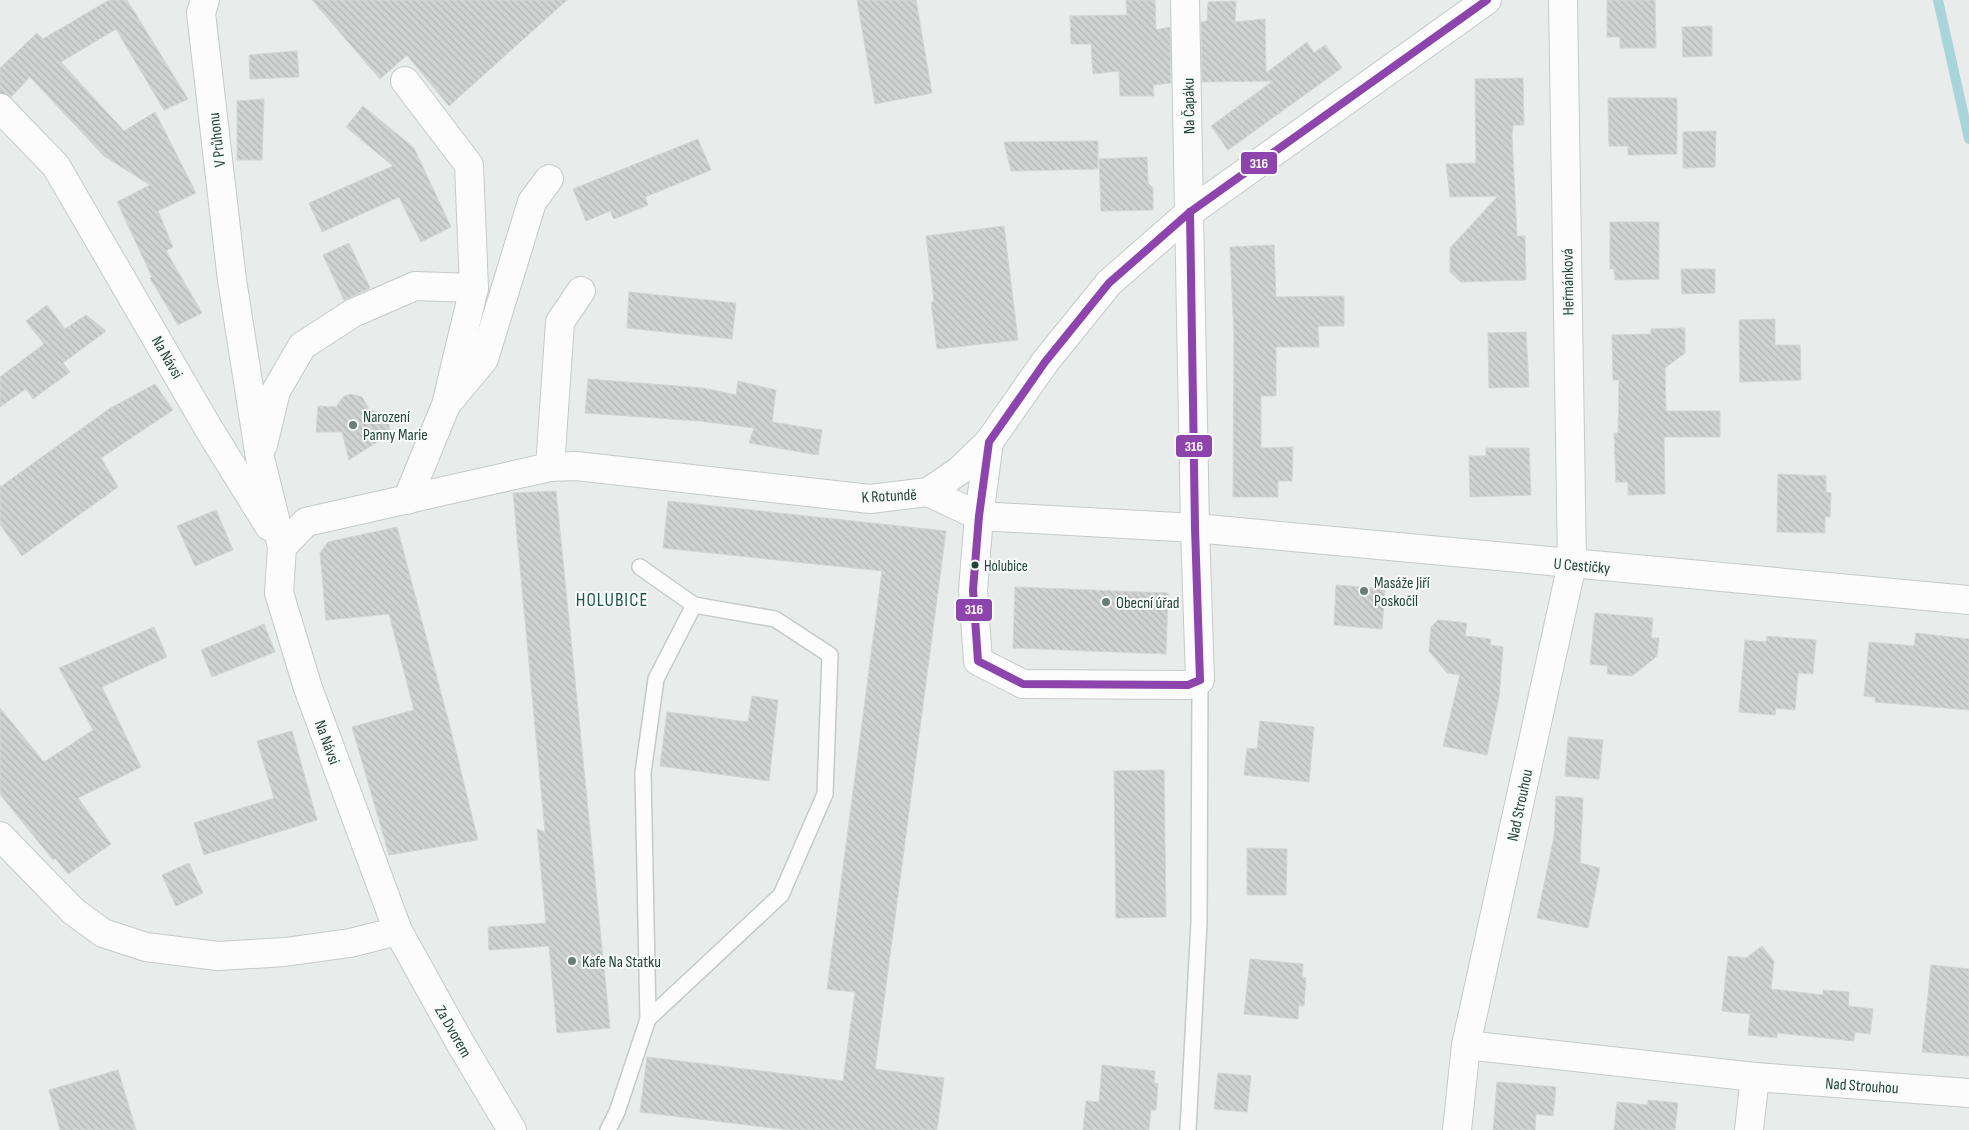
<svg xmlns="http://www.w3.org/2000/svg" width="1969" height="1130" viewBox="0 0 1969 1130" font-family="'Sofia Sans Condensed',sans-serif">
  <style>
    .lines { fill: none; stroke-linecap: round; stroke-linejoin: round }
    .stream { stroke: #a9d4db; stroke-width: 10 }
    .building { fill: url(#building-back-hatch); stroke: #d1d6d4 }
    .service-casing { stroke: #c5cac8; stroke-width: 18 }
    .minor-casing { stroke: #c5cac8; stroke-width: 30 }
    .tertiary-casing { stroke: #c5cac8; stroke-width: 30 }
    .service { stroke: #fcfcfc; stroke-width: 15 }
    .minor { stroke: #fcfcfc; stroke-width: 28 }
    .tertiary { stroke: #fcfcfc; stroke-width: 28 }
    .bus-1-casing { stroke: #f7fbf9; stroke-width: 11 }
    .bus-1 { stroke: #8e44ad; stroke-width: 8 }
    .poi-dot { fill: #697e78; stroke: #f7fbf9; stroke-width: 2 }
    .bus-dot { fill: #24423a; stroke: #f7fbf9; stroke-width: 2 }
    .labels { text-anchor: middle; stroke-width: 4; stroke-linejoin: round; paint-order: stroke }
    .bus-label { font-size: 15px; fill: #24423a; stroke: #f7fbf9; text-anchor: start }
    .street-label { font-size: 16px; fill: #24423a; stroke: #f7fbf9 }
    .poi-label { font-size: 16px; fill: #24423a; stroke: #f7fbf9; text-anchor: start }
    .quarter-label { font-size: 19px; letter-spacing: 1px; fill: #1f5548; stroke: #f7fbf9 }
    .line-badge { stroke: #f7fbf9; stroke-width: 2 }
    .badge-label { font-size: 14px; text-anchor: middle; font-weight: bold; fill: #fff }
  </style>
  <defs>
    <pattern id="building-back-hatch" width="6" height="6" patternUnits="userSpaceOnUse" patternTransform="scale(1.25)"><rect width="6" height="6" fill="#cfd4d2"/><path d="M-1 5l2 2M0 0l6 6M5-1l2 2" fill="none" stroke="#b2b7b5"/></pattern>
  </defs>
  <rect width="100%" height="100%" fill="#e8edeb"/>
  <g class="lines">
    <polyline class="stream" points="1938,0 1969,139"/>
  </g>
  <g class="building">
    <polygon points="109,0 127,0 188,99 164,110 116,29 61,62 124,131 155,112 196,193 158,211 173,247 166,251 202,313 178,325 150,278 152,277 117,202 150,185 104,156 30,77 11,97 0,93 0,68 37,33 43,39"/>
    <polygon points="312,0 567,0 449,106 407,55 380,79"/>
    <polygon points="857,0 916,0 932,93 875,104"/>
    <polygon points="1126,0 1155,0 1156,30 1170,27 1171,83 1153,85 1154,96 1120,96 1119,71 1093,74 1091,44 1071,44 1070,16 1127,15"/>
    <polygon points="1607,0 1655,0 1656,48 1620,48 1620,37 1607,37"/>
    <polygon points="1236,1 1235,22 1265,19 1266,73 1307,42 1314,53 1325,45 1342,68 1228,150 1211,126 1273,81 1202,82 1201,22 1207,21 1208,2"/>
    <polygon points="1712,26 1712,56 1683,57 1682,27"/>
    <polygon points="297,51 299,77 250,79 249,55"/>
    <polygon points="1523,78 1524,125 1513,125 1512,136 1517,236 1525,236 1526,280 1461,282 1450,272 1450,248 1498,196 1450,197 1446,164 1476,163 1475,79"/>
    <polygon points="1608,98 1677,98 1677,154 1628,155 1628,146 1609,146"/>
    <polygon points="264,99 262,160 237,160 237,101"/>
    <polygon points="363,106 414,148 451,227 421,242 399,197 322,232 309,203 393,166 346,127"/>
    <polygon points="1716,131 1715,167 1683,168 1683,132"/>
    <polygon points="698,139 711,170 645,197 648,205 614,219 610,211 586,221 573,189"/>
    <polygon points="1098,141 1098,169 1011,171 1004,142"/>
    <polygon points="1147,157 1148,183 1153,188 1153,210 1101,211 1099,159"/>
    <polygon points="1610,222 1659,222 1659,279 1615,280 1614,269 1610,269"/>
    <polygon points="1004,226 1018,340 937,349 931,302 934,302 926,236"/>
    <polygon points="349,243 370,288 344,300 323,255"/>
    <polygon points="1274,245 1276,297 1344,296 1344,326 1318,326 1319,347 1276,347 1276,396 1261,396 1261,448 1293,447 1292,481 1278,481 1278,497 1233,497 1234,337 1230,247"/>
    <polygon points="1681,269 1715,269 1715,293 1682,294"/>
    <polygon points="629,292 736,303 732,339 627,328"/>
    <polygon points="47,305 65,329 86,315 106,331 63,363 70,372 33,399 26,389 0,407 0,377 44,344 26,321"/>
    <polygon points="1775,319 1775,345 1800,345 1801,380 1740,382 1739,320"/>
    <polygon points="1685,328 1685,353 1665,368 1666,411 1720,411 1720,437 1664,437 1665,494 1628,495 1628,482 1616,482 1614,433 1618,433 1619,380 1613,380 1612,335 1651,334 1651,329"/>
    <polygon points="1526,332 1529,387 1489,388 1488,333"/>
    <polygon points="588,379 703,388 736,395 738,381 776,390 772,422 822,430 818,455 749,443 754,428 700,421 585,413"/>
    <polygon points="155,384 173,410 101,458 118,487 22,556 0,524 0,487 109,409"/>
    <polygon points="350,394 362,397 369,409 384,415 388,421 390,429 386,436 349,460 342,432 316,432 318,406 336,407 343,397"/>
    <polygon points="1486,448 1529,448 1531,495 1470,497 1469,456 1486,456"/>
    <polygon points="1778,474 1826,476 1826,492 1831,493 1830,517 1825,517 1825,533 1777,532"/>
    <polygon points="556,491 610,1028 557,1033 549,946 489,950 488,927 546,923 537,829 545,832 513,493"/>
    <polygon points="668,501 946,531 875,1069 944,1078 937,1130 790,1130 640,1112 647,1057 843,1081 855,992 827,989 882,571 663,548"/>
    <polygon points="216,510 233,550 195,566 177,526"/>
    <polygon points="397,527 450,727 478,840 389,855 352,727 414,710 389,614 326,620 320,553 328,542"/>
    <polygon points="1336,585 1385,589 1382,629 1334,625"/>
    <polygon points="1015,587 1168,593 1166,654 1013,648"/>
    <polygon points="1595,613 1653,618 1651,638 1659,638 1657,656 1632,676 1607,674 1608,666 1590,664"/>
    <polygon points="1438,620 1467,623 1465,636 1491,639 1490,645 1503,647 1499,697 1487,755 1443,746 1460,675 1447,673 1429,651 1431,627"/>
    <polygon points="264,624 275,652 212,677 201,650"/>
    <polygon points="154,627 167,657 102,687 141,767 78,798 111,844 68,874 55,858 53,860 0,794 0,708 44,762 93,730 59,668"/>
    <polygon points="1916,633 1969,639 1969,710 1875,702 1875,697 1864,696 1869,642 1914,646"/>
    <polygon points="1767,636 1816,640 1813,674 1798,673 1795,710 1776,708 1775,715 1739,712 1745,640 1766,642"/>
    <polygon points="752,696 778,700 769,781 660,766 667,712 748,722"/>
    <polygon points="1260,721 1314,727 1309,782 1244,775 1247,748 1257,749"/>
    <polygon points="292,731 317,820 204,855 194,823 274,798 257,741"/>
    <polygon points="1568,737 1603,740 1599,779 1565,776"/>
    <polygon points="1164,770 1166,917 1116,918 1114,771"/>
    <polygon points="1556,796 1583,798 1580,863 1600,868 1588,928 1537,918 1554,837"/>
    <polygon points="1247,848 1287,849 1286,895 1247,895"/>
    <polygon points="189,863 203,893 176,906 162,875"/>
    <polygon points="1762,946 1774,961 1771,989 1823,995 1823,990 1849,992 1848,1006 1873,1009 1870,1034 1855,1032 1854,1041 1777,1033 1777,1038 1748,1035 1750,1014 1722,1011 1728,956 1746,958"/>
    <polygon points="1250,959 1303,964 1302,977 1306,978 1304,1006 1299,1005 1298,1019 1244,1014"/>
    <polygon points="1931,965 1969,969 1969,1056 1922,1052"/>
    <polygon points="1102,1065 1155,1071 1154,1083 1158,1084 1156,1110 1151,1110 1149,1130 1083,1130 1086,1101 1099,1102"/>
    <polygon points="118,1070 136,1130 60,1130 49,1090"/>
    <polygon points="1218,1073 1251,1076 1247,1112 1214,1109"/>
    <polygon points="1497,1082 1556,1087 1553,1116 1536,1114 1535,1130 1493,1130"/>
    <polygon points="1648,1100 1678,1103 1675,1130 1614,1130 1617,1102 1648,1105"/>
  </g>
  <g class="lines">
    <defs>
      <g id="service">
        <polyline points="648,1019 781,895 825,794 830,655 775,619 694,605"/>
        <polyline points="608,1130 617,1112 648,1019 643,773 656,679 694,605 640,567"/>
        <polyline points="1188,1130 1199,922 1200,680"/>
      </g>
      <g id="minor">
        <polyline points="205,0 201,13 232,280 260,458 282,547"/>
        <polyline points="405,81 469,165 474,288 446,405 407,500"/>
        <polyline points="0,108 56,166 210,431 269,526"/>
        <polyline points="450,400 484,359 532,202 549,179"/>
        <polyline points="989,442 979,516 973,590 978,661 1023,684 1188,685 1200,680 1195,528 1185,0"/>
        <polyline points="263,445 276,391 302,346 353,313 415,286 474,288"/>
        <polyline points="550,467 560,322 581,291"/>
        <polyline points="928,492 979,516 1195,528 1969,600"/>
        <polyline points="0,836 73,911 103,933 146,947 218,956 285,952 350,943 398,931"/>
        <polyline points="1466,1045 1755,1077 1969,1093"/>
        <polyline points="1457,1130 1466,1045 1572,564 1563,0"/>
        <polyline points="1749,1130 1755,1077"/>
      </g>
      <polyline id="tertiary" points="512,1130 459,1041 398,931 308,688 279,593 282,547 306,522 550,467 576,466 870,499 928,492 959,471 989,442 1045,362 1109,283 1190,212 1487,0"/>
    </defs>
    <use href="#service" class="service-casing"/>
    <use href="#minor" class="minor-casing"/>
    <use href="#tertiary" class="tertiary-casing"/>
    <use href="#service" class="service"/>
    <use href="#minor" class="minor"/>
    <use href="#tertiary" class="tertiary"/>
    <defs>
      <g id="bus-1">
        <polyline points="1190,212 1195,528 1200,680"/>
        <polyline points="1200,680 1188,685 1023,684 978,661 973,590 979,516 989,442 1045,362 1109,283 1190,212 1487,0"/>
      </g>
    </defs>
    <use href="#bus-1" class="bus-1-casing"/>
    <use href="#bus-1" class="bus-1"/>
  </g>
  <g class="poi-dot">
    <circle cx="353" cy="425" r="5"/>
    <circle cx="1364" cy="591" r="5"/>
    <circle cx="1106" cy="602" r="5"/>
    <circle cx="572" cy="961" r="5"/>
  </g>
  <circle class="bus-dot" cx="975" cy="565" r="4.5"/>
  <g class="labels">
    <g class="bus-label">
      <text x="984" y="571">Holubice</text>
    </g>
    <g class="street-label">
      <text transform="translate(1188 106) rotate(-91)" y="6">Na Čapáku</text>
      <text transform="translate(216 140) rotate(-97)" y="6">V Průhonu</text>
      <text transform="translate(1567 282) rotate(-91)" y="6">Heřmánková</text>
      <text transform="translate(168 357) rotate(60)" y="6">Na Návsi</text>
      <text transform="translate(889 495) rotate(-3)" y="6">K Rotundě</text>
      <text transform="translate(1582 565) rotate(5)" y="6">U Cestičky</text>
      <text transform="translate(328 742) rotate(70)" y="6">Na Návsi</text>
      <text transform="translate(1519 805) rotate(-78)" y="6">Nad Strouhou</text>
      <text transform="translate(454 1031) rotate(60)" y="6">Za Dvorem</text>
      <text transform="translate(1862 1085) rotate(4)" y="6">Nad Strouhou</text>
    </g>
    <g class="poi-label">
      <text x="363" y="422">Narození<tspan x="363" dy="18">Panny Marie</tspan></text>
      <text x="1374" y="588">Masáže Jiří<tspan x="1374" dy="18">Poskočil</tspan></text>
      <text x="1116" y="608">Obecní úřad</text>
      <text x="582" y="967">Kafe Na Statku</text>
    </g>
    <g class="quarter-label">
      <text x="612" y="606">HOLUBICE</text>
    </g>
  </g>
  <g class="line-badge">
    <rect x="1240" y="151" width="38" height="24" rx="5" fill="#8e44ad"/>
    <rect x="1175" y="434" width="38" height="24" rx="5" fill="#8e44ad"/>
    <rect x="955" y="598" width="38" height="24" rx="5" fill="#8e44ad"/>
  </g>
  <g class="badge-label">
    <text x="1259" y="168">316</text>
    <text x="1194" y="451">316</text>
    <text x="974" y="614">316</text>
  </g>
</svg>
